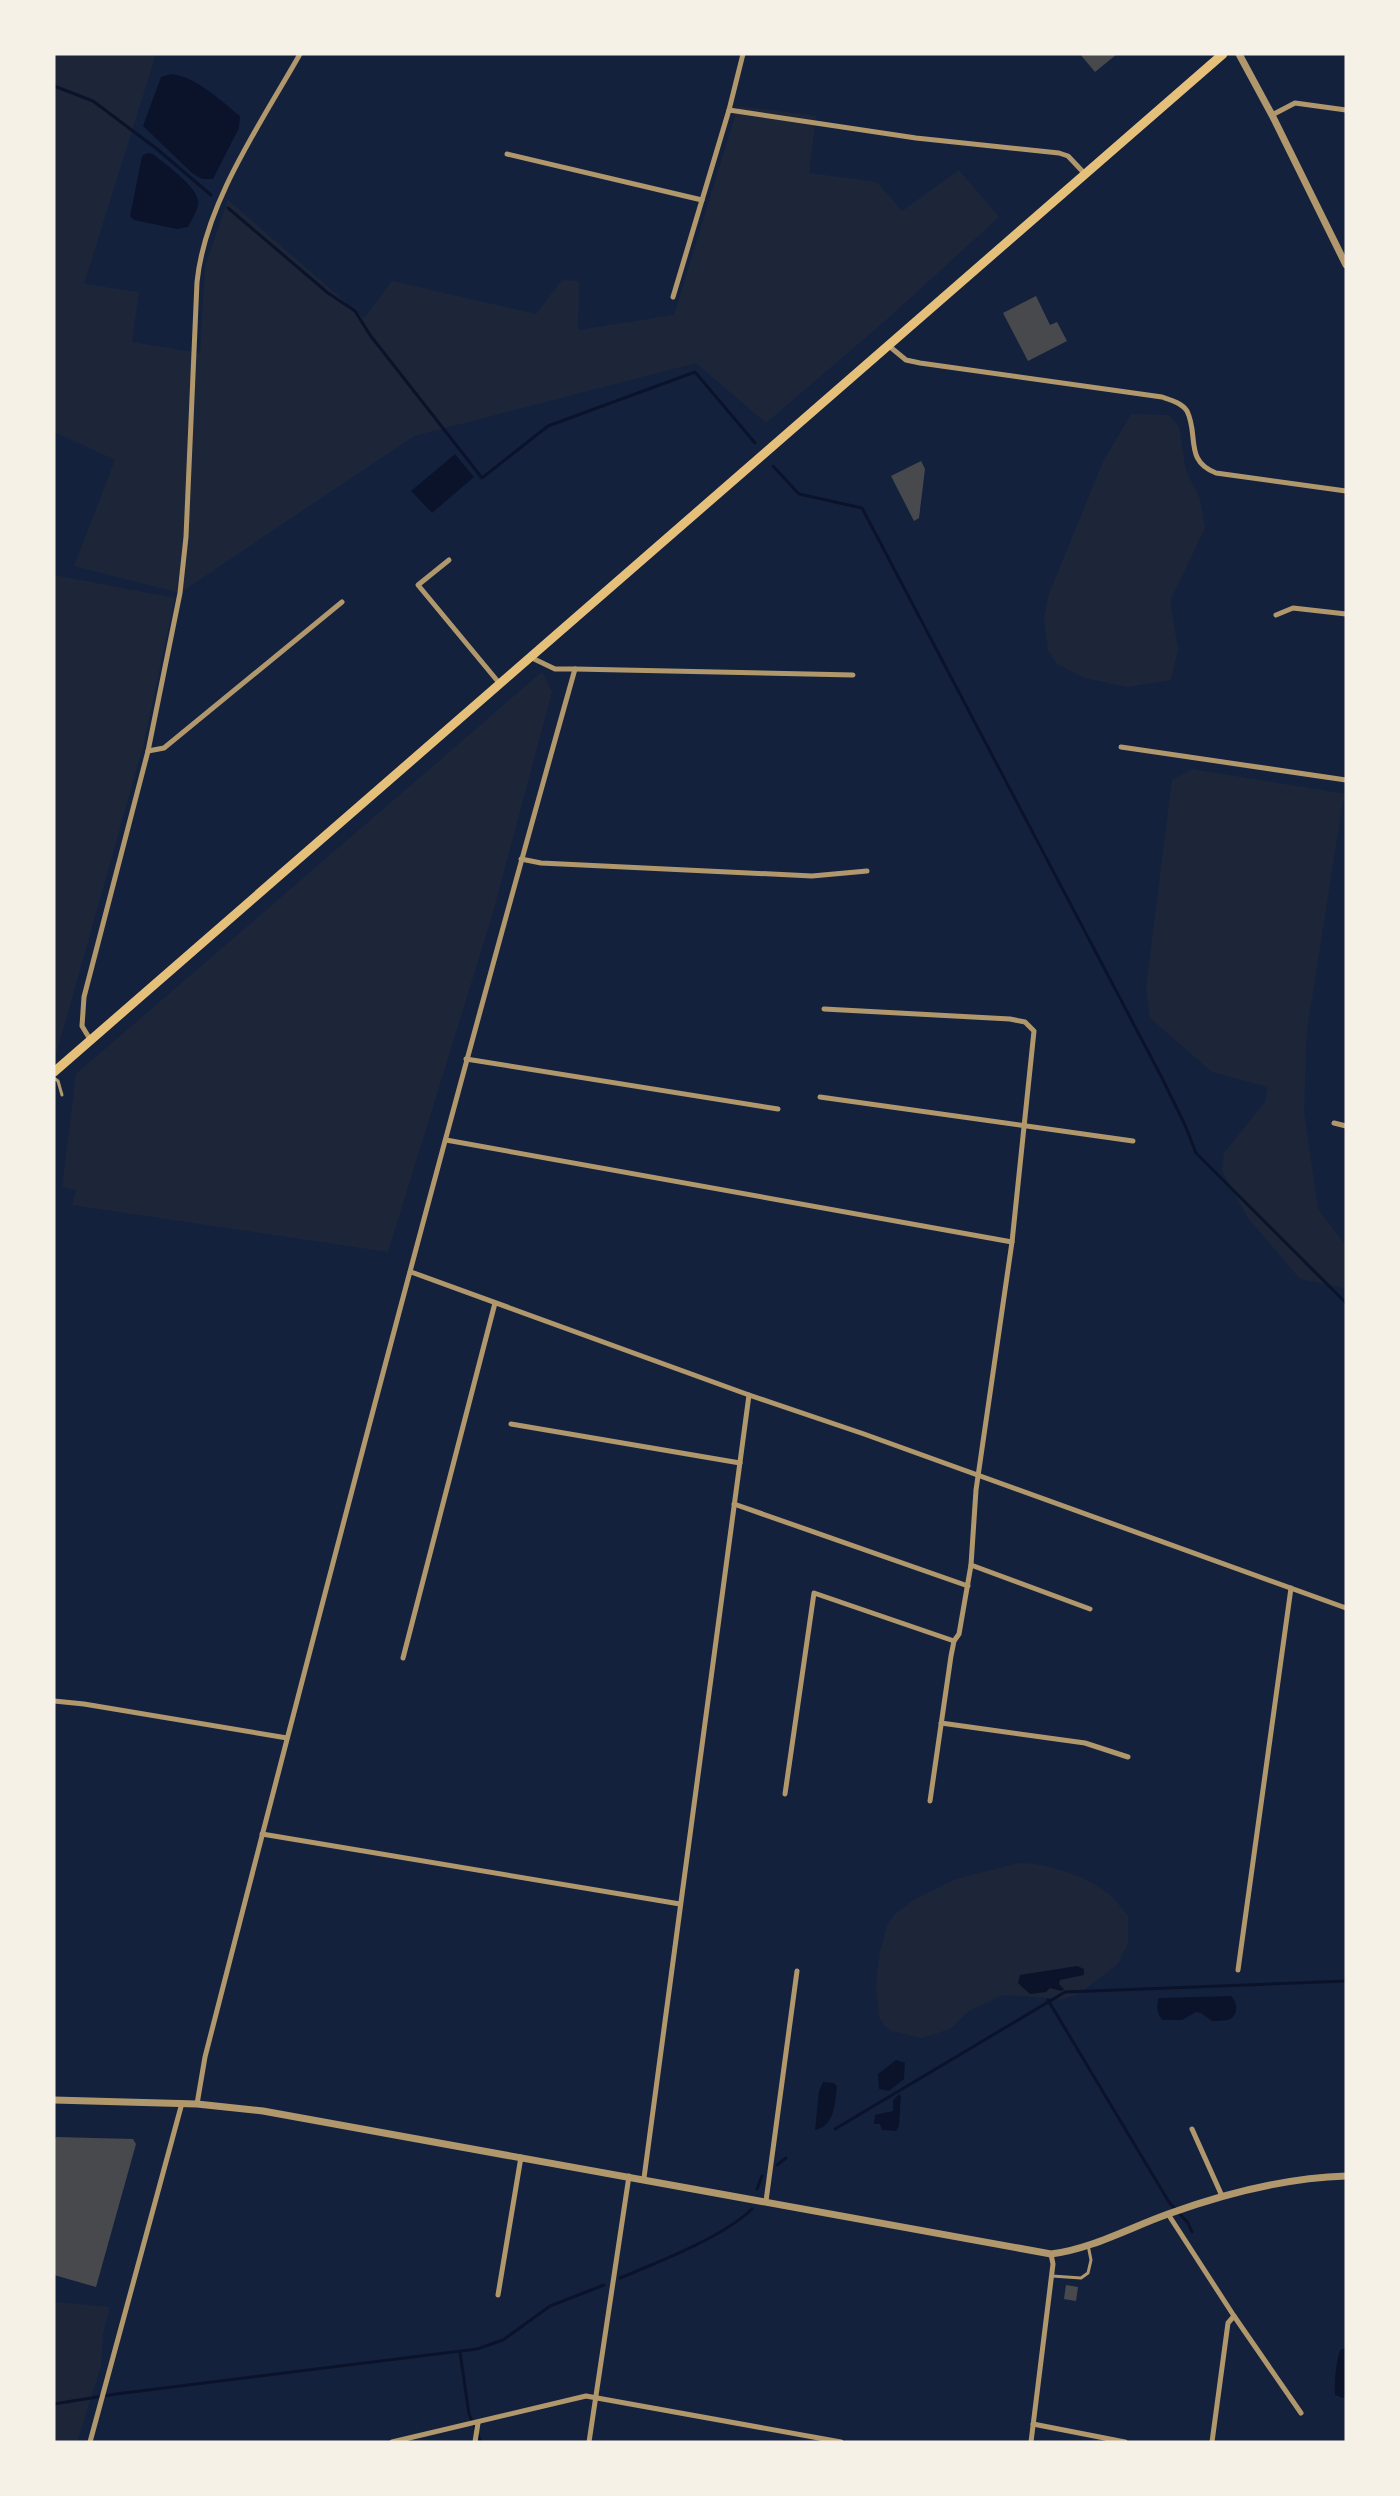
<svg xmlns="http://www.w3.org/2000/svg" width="1400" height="2496" viewBox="0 0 1400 2496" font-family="Raleway,sans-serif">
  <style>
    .green { fill: #1d2539 }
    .water { fill: #0b132b }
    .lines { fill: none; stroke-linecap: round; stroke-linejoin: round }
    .stream { stroke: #0b132b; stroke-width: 3 }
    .building { fill: #48494c }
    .service { stroke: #b1986c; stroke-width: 3 }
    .minor { stroke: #b1986c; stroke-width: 5 }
    .tertiary { stroke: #b1986c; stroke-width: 7 }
    .trunk { stroke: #e5c07b; stroke-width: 9 }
  </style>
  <rect width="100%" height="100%" fill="#14213d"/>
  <g class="green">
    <polygon points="54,54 156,54 84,284 139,292 132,342 200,353 205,266 228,200 364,318 392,281 536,314 562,280 579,281 578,330 674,315 738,106 816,116 809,173 877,182 902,211 959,170 999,217 885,321 766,423 696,363 414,436 180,593 74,566 115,460 54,432"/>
    <polygon points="1131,414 1169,415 1179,427 1186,471 1200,499 1205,528 1170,601 1178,649 1171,680 1128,687 1084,678 1057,664 1048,650 1044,618 1049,594 1103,462"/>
    <polygon points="54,575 175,598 143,747 57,1051 54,1053"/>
    <polygon points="542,672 552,692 492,916 388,1252 72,1205 76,1190 62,1187 76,1074"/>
    <polygon points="1192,769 1346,794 1346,800 1343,800 1307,1030 1304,1112 1318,1209 1346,1246 1346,1285 1344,1288 1300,1279 1248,1218 1222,1171 1224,1153 1265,1102 1268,1087 1212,1072 1150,1018 1146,988 1172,780"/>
    <path d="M 1020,1863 C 1050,1864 1084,1875 1109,1894 C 1116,1900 1122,1909 1128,1916 L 1128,1943 L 1118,1964 L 1080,1993 L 1064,1999 L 1003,1995 L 969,2011 L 950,2029 L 922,2038 L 892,2031 L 884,2025 L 879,2017 L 876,1985 L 880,1951 L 887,1926 L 894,1915 L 914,1900 L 956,1879 Z"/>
    <polygon points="54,2302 110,2307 103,2334 101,2366 77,2442 54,2442"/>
  </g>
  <g class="water">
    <path d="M 171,74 C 197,77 220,100 240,116 L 239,128 L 213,179 L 202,179 L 192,173 L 143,126 L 161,77 Z"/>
    <path d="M 147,153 L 153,154 C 165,164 203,190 198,206 C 196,213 191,221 188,227 L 177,229 L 134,220 L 130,216 L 142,156 Z"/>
    <polygon points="455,454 474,477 432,513 411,491"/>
    <polygon points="1077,1966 1084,1969 1084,1975 1060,1980 1059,1984 1064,1989 1062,1991 1050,1988 1046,1992 1030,1994 1018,1983 1020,1975"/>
    <path d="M 1231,1996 C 1239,2003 1238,2018 1227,2020 C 1222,2021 1216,2021 1212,2021 L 1201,2013 L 1196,2012 L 1182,2020 L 1162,2020 C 1157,2014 1156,2004 1159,1998 Z"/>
    <polygon points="896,2060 905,2063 904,2079 889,2091 879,2089 878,2074"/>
    <path d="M 823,2082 L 834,2083 L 837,2086 C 835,2103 835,2126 815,2130 L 819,2091 Z"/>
    <polygon points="899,2094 901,2096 899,2126 896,2131 882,2130 880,2124 874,2124 875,2115 893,2111 893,2100"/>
    <path d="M 1345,2348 L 1346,2397 L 1343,2398 L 1335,2395 C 1334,2380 1336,2363 1340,2350 Z"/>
  </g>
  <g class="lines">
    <g class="stream">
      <polyline points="54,86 93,101 157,149 211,195"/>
      <polyline points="228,208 328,293 355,311 370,335 482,478 548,426 695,372 755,443"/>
      <polyline points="773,466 799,494 862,508 1162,1078 1185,1125 1196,1153 1346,1303"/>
      <polyline points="1048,2000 1169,2202 1188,2223 1192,2232"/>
      <polyline points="835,2129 1065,1992 1346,1981"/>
      <polyline points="777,2165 786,2158"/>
      <polyline points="757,2189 762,2176"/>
      <path d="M 620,2278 C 659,2262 723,2237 752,2209"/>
      <polyline points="460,2352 469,2414 481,2442"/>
      <polyline points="54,2404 116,2394 477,2349 503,2340 550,2306 604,2285"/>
    </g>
  </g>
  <g class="building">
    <polygon points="1080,54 1117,54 1095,72"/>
    <polygon points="1036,296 1050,325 1057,322 1067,341 1028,361 1003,313"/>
    <polygon points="921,461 925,469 919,518 914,521 891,476"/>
    <polygon points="56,2137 133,2139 136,2144 96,2287 54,2275 54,2141"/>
    <polygon points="1066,2285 1078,2287 1076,2301 1064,2299"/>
  </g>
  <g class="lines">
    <g class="service">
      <polyline points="54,1078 58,1081 62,1095"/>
      <polyline points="1052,2276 1081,2278 1088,2273 1091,2260 1088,2245"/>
    </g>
    <g class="minor">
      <polyline points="729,110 916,138 1059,153 1068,156 1085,174"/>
      <polyline points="1272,115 1295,103 1346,110"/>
      <polyline points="507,154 702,200"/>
      <polyline points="673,297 729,110 743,54"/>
      <path d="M 889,346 L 906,360 L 920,363 L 1162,397 C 1171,400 1182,403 1187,411 C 1199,435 1184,461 1216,473 L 1346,491"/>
      <polyline points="449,560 418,585 500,684"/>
      <polyline points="1276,615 1293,608 1346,614"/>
      <polyline points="575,669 853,675"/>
      <polyline points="1121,747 1346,780"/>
      <polyline points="148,751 164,748 342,602"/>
      <polyline points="521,859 541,863 812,876 867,871"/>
      <polyline points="824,1009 1010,1019 1025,1022 1034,1031 1012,1242 976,1490 971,1565 959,1634 954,1641 951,1656 930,1801"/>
      <path d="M 91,1041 L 82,1026 L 84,997 L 148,751 L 180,593 L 186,537 L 197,282 C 205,203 261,123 300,54"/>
      <polyline points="466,1059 778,1109"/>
      <polyline points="820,1097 1133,1141"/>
      <polyline points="1334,1123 1346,1126"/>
      <polyline points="446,1140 1012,1242"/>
      <polyline points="411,1272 749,1395 864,1434 1346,1608"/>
      <polyline points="511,1424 740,1463"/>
      <polyline points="734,1504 968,1586"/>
      <polyline points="971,1565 1090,1609"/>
      <polyline points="403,1658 495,1303"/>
      <polyline points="54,1701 84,1704 287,1738"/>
      <polyline points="941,1723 1085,1743 1128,1757"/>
      <polyline points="785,1794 814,1593 954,1641"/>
      <polyline points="262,1834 680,1904"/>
      <polyline points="1238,1970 1291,1588"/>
      <path d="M 197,2104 L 205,2057 C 324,1594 445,1130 575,669 L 555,669 L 532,658"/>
      <polyline points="1192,2129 1222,2196"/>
      <polyline points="644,2178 749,1395"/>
      <polyline points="766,2201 797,1971"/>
      <polyline points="1168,2214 1234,2316 1301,2413"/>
      <polyline points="498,2295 521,2157"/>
      <polyline points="1033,2424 1125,2442"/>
      <polyline points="90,2442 182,2103"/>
      <polyline points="392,2442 586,2396 841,2442"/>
      <polyline points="475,2442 478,2423"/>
      <polyline points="589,2442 629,2176"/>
      <polyline points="1031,2442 1053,2264 1051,2254"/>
      <polyline points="1212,2442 1228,2323 1234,2316"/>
    </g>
    <g class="tertiary">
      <polyline points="1239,54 1272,115 1346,265"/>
      <path d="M 54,2100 L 197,2104 L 263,2111 L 1051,2254 C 1091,2249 1129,2228 1168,2214 C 1226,2193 1284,2178 1346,2176"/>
    </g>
    <polyline class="trunk" points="54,1072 1223,54"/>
  </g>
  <rect width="1400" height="2496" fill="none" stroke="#f6f1e7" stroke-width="111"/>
</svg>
